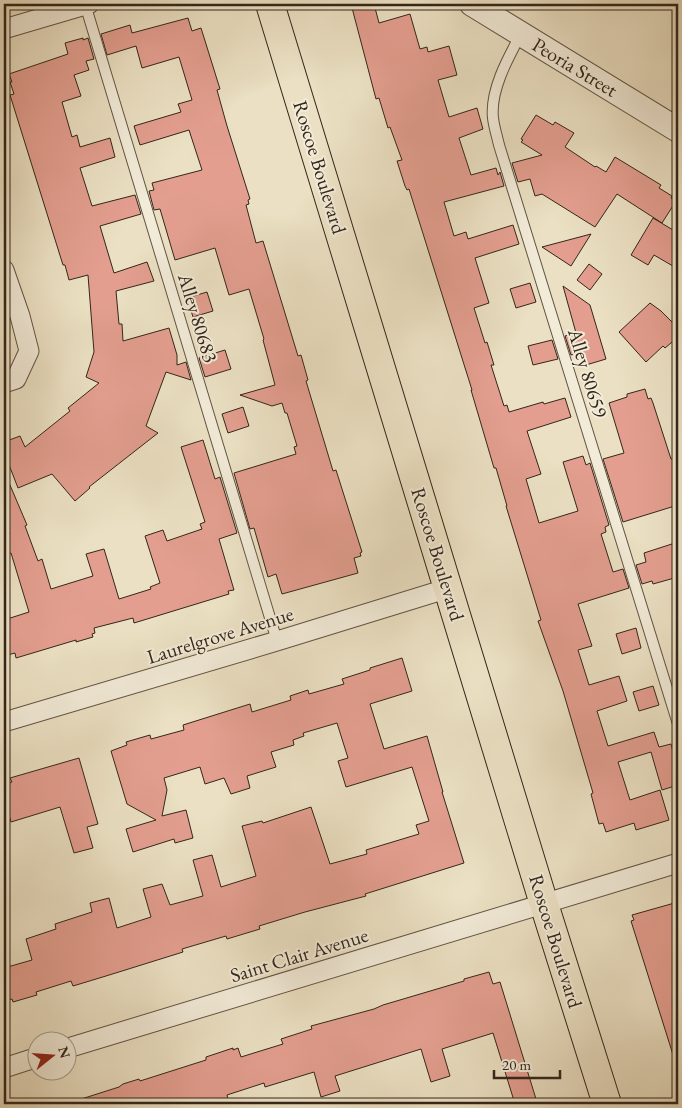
<svg xmlns="http://www.w3.org/2000/svg" width="682" height="1108" viewBox="0 0 682 1108" font-family="'EB Garamond',serif">
  <style>
    .building { fill: #e39e8f; stroke: #33261a }
    .lines { fill: none; stroke-linecap: round; stroke-linejoin: round }
    .service-casing { stroke: #615444; stroke-width: 12 }
    .minor-casing { stroke: #615444; stroke-width: 21 }
    .tertiary-casing { stroke: #615444; stroke-width: 26 }
    .primary-casing { stroke: #33261a; stroke-width: 30 }
    .service { stroke: #f2ebd8; stroke-width: 10 }
    .minor { stroke: #f2ebd8; stroke-width: 19 }
    .tertiary { stroke: #f2ebd8; stroke-width: 24 }
    .primary { stroke: #ebe0c3; stroke-width: 28 }
    .labels { text-anchor: middle; stroke-width: 4; stroke-linejoin: round; paint-order: stroke }
    .street-label { font-size: 20px; fill: #33261a; stroke: #f2ebd8 }
  </style>
  <rect width="100%" height="100%" fill="#ebe0c3"/>
  <filter id="stains"><feTurbulence type="fractalNoise" baseFrequency=".004" numOctaves="4"/><feColorMatrix values="0 0 0 0 .2 0 0 0 0 .09 0 0 0 0 .02 0 0 0 .5 -.17"/></filter>
  <radialGradient id="worn" r=".72"><stop offset=".6" stop-color="#630" stop-opacity="0"/><stop offset="1" stop-color="#630" stop-opacity=".3"/></radialGradient>
  <g class="building">
    <polygon points="351,4 374,4 379,23 410,14 420,49 427,47 428,52 449,46 457,75 438,80 449,117 477,108 483,129 459,138 471,175 496,168 498,175 500,172 504,186 444,202 454,236 466,232 468,239 513,225 519,244 475,258 489,303 474,308 485,343 487,342 494,365 491,365 504,406 507,405 509,412 543,402 544,404 565,398 571,417 527,431 541,474 526,479 539,523 578,511 563,462 583,456 586,465 590,463 609,525 605,527 606,532 601,534 613,572 623,569 629,588 578,604 592,646 578,650 589,685 619,676 627,701 597,711 608,746 654,732 659,747 671,744 678,771 678,785 662,790 651,752 618,762 630,800 660,790 669,820 636,830 634,823 606,832 603,823 599,824 591,794 593,793 563,691 538,621 541,620 506,506 507,506 496,468 494,468 471,390 472,390 409,189 407,190 405,186 397,161 402,160 390,127 388,128 379,98 376,99"/>
    <polygon points="188,18 192,31 201,28 220,89 217,90 227,126 250,199 248,200 249,204 246,205 256,243 263,241 298,356 301,355 308,380 306,381 333,471 336,470 362,552 360,553 361,556 354,558 358,573 282,594 276,574 268,577 254,528 250,529 234,473 296,454 294,447 297,446 287,413 285,413 282,403 272,406 240,395 275,385 263,340 264,339 249,289 229,295 215,248 175,260 160,209 154,210 149,191 154,190 152,183 202,170 189,130 140,145 134,126 181,112 178,104 192,100 179,57 142,68 136,46 107,55 101,34 130,25 132,33"/>
    <polygon points="83,38 83,40 88,38 94,59 86,61 89,70 74,75 81,96 62,102 72,137 77,135 80,147 110,138 115,157 80,168 92,206 135,195 141,214 100,226 114,273 147,262 154,281 116,291 119,324 122,324 123,341 169,328 177,355 177,365 186,362 191,380 166,372 146,426 158,433 89,487 90,488 75,501 52,474 18,488 4,452 4,442 20,436 25,447 70,411 68,408 99,383 86,377 94,352 88,275 69,280 65,265 63,265 10,95 14,94 10,82 12,82 9,74 68,54 65,43"/>
    <polygon points="536,115 553,125 555,122 574,133 565,147 595,167 596,166 606,172 615,157 661,185 659,188 672,196 671,198 676,201 662,223 617,194 595,227 542,194 535,196 530,179 518,182 512,163 542,155 521,142 523,140 521,139"/>
    <polygon points="653,218 678,233 678,269 654,255 648,265 631,255"/>
    <polygon points="591,234 571,266 542,247"/>
    <polygon points="589,264 602,274 590,290 577,280"/>
    <polygon points="530,283 536,302 516,308 510,289"/>
    <polygon points="563,286 590,305 606,359 586,365 582,352 571,355 565,336 576,333"/>
    <polygon points="207,292 213,311 193,317 187,298"/>
    <polygon points="650,303 661,311 678,328 678,337 665,348 663,346 646,362 619,332"/>
    <polygon points="552,340 558,359 533,365 528,346"/>
    <polygon points="225,350 231,369 205,377 199,358"/>
    <polygon points="645,389 648,399 651,398 653,403 671,459 678,457 678,505 623,522 603,459 624,453 609,403 627,397 627,394"/>
    <polygon points="243,407 249,426 228,433 222,414"/>
    <polygon points="203,440 215,479 220,477 237,533 219,539 234,590 228,591 229,594 134,623 133,618 94,628 95,633 92,634 93,637 76,642 76,640 16,658 15,653 4,656 4,620 29,612 11,553 8,554 4,541 4,537 10,534 4,520 4,471 27,525 25,526 38,561 42,559 51,589 93,576 86,554 104,549 119,599 151,589 150,587 160,583 145,536 163,530 167,541 202,529 200,524 205,522 181,447"/>
    <polygon points="678,542 678,577 653,584 652,581 642,584 636,565 646,562 644,553"/>
    <polygon points="636,628 641,648 622,654 616,634"/>
    <polygon points="402,658 412,691 370,704 384,749 427,736 443,792 442,792 464,863 365,894 366,896 305,912 259,926 260,929 227,939 226,936 182,949 183,952 106,976 73,986 71,981 36,992 37,995 13,1002 12,999 4,1001 4,968 32,960 26,939 56,929 55,924 92,912 90,903 109,898 117,928 151,917 143,889 162,884 170,905 203,896 193,860 212,855 221,887 256,876 242,826 262,821 263,823 311,807 330,864 367,854 366,850 419,834 416,825 429,821 412,767 346,787 338,761 348,758 337,723 303,733 304,736 293,740 294,745 271,752 276,767 247,776 250,788 231,794 224,778 205,784 200,767 164,778 167,790 162,816 186,810 193,838 175,843 174,839 133,852 126,829 156,820 127,804 111,751 127,745 126,742 150,735 151,739 184,730 183,725 250,704 252,712 291,700 290,696 308,690 309,694 344,684 342,679 370,670 370,668"/>
    <polygon points="653,686 659,705 639,711 633,692"/>
    <polygon points="79,758 98,824 87,827 93,848 74,853 60,807 11,822 7,808 4,809 4,785 12,782 10,778"/>
    <polygon points="678,902 678,1057 674,1058 631,921 634,920 632,915"/>
    <polygon points="489,972 493,984 500,982 536,1099 515,1104 493,1033 442,1049 450,1076 431,1082 421,1049 335,1076 340,1091 321,1097 314,1072 265,1087 264,1083 227,1095 229,1104 76,1104 75,1101 119,1087 123,1084 139,1079 140,1081 206,1060 206,1057 233,1048 233,1050 238,1048 241,1057 283,1044 281,1039 312,1029 311,1026 374,1009 383,1005 464,981 464,979"/>
  </g>
  <g class="lines">
    <defs>
      <g id="service">
        <polyline points="85,4 277,641"/>
        <path d="M 521,34 C 508,58 490,90 493,118 C 494,127 497,136 499,145 L 678,724"/>
      </g>
      <g id="minor">
        <polyline points="4,29 89,4"/>
        <polyline points="4,270 20,316 29,351 16,379 4,383"/>
        <polyline points="4,722 277,641 449,588"/>
        <polyline points="68,1048 678,863"/>
        <polyline points="4,1068 38,1057"/>
      </g>
      <polyline id="tertiary" points="472,4 678,130"/>
      <polyline id="primary" points="270,4 544,904 607,1104"/>
    </defs>
    <use href="#service" class="service-casing"/>
    <use href="#minor" class="minor-casing"/>
    <use href="#tertiary" class="tertiary-casing"/>
    <use href="#primary" class="primary-casing"/>
    <use href="#service" class="service"/>
    <use href="#minor" class="minor"/>
    <use href="#tertiary" class="tertiary"/>
    <use href="#primary" class="primary"/>
  </g>
  <g class="labels">
    <g class="street-label">
      <text transform="translate(575 67) rotate(31)" y="7">Peoria Street</text>
      <text transform="translate(320 167) rotate(73)" y="7">Roscoe Boulevard</text>
      <text transform="translate(198 318) rotate(73)" y="7">Alley 80683</text>
      <text transform="translate(588 373) rotate(73)" y="7">Alley 80659</text>
      <text transform="translate(438 554) rotate(73)" y="7">Roscoe Boulevard</text>
      <text transform="translate(220 635) rotate(-17)" y="7">Laurelgrove Avenue</text>
      <text transform="translate(556 941) rotate(73)" y="7">Roscoe Boulevard</text>
      <text transform="translate(299 955) rotate(-17)" y="7">Saint Clair Avenue</text>
    </g>
  </g>
  <rect width="682" height="1108" fill="none" stroke="#ebe0c3" stroke-width="20"/>
  <rect x="5" y="5" width="672" height="1098" fill="none" stroke="#33261a" stroke-width="2.5"/>
  <rect x="10" y="10" width="662" height="1088" fill="none" stroke="#33261a"/>
  <g transform="translate(52 1056) rotate(73)"><circle r="24" fill="#f2ebd8" stroke="#a69c8c"/>
  <path d="M0-4L9 19L0 12L-9 19Z" fill="#8f2418"/>
  <text y="-8" font-size="14" font-weight="bold" text-anchor="middle" fill="#33261a">N</text>
  </g>
  <path d="M494 1070v8h66v-8" fill="none" stroke="#33261a" stroke-width="2.5"/>
  <text x="502" y="1070" font-size="15" fill="#33261a" stroke="#f2ebd8" stroke-width="4" paint-order="stroke">20 m</text>
  <rect width="100%" height="100%" filter="url(#stains)"/>
  <rect width="100%" height="100%" fill="url(#worn)"/>
</svg>
